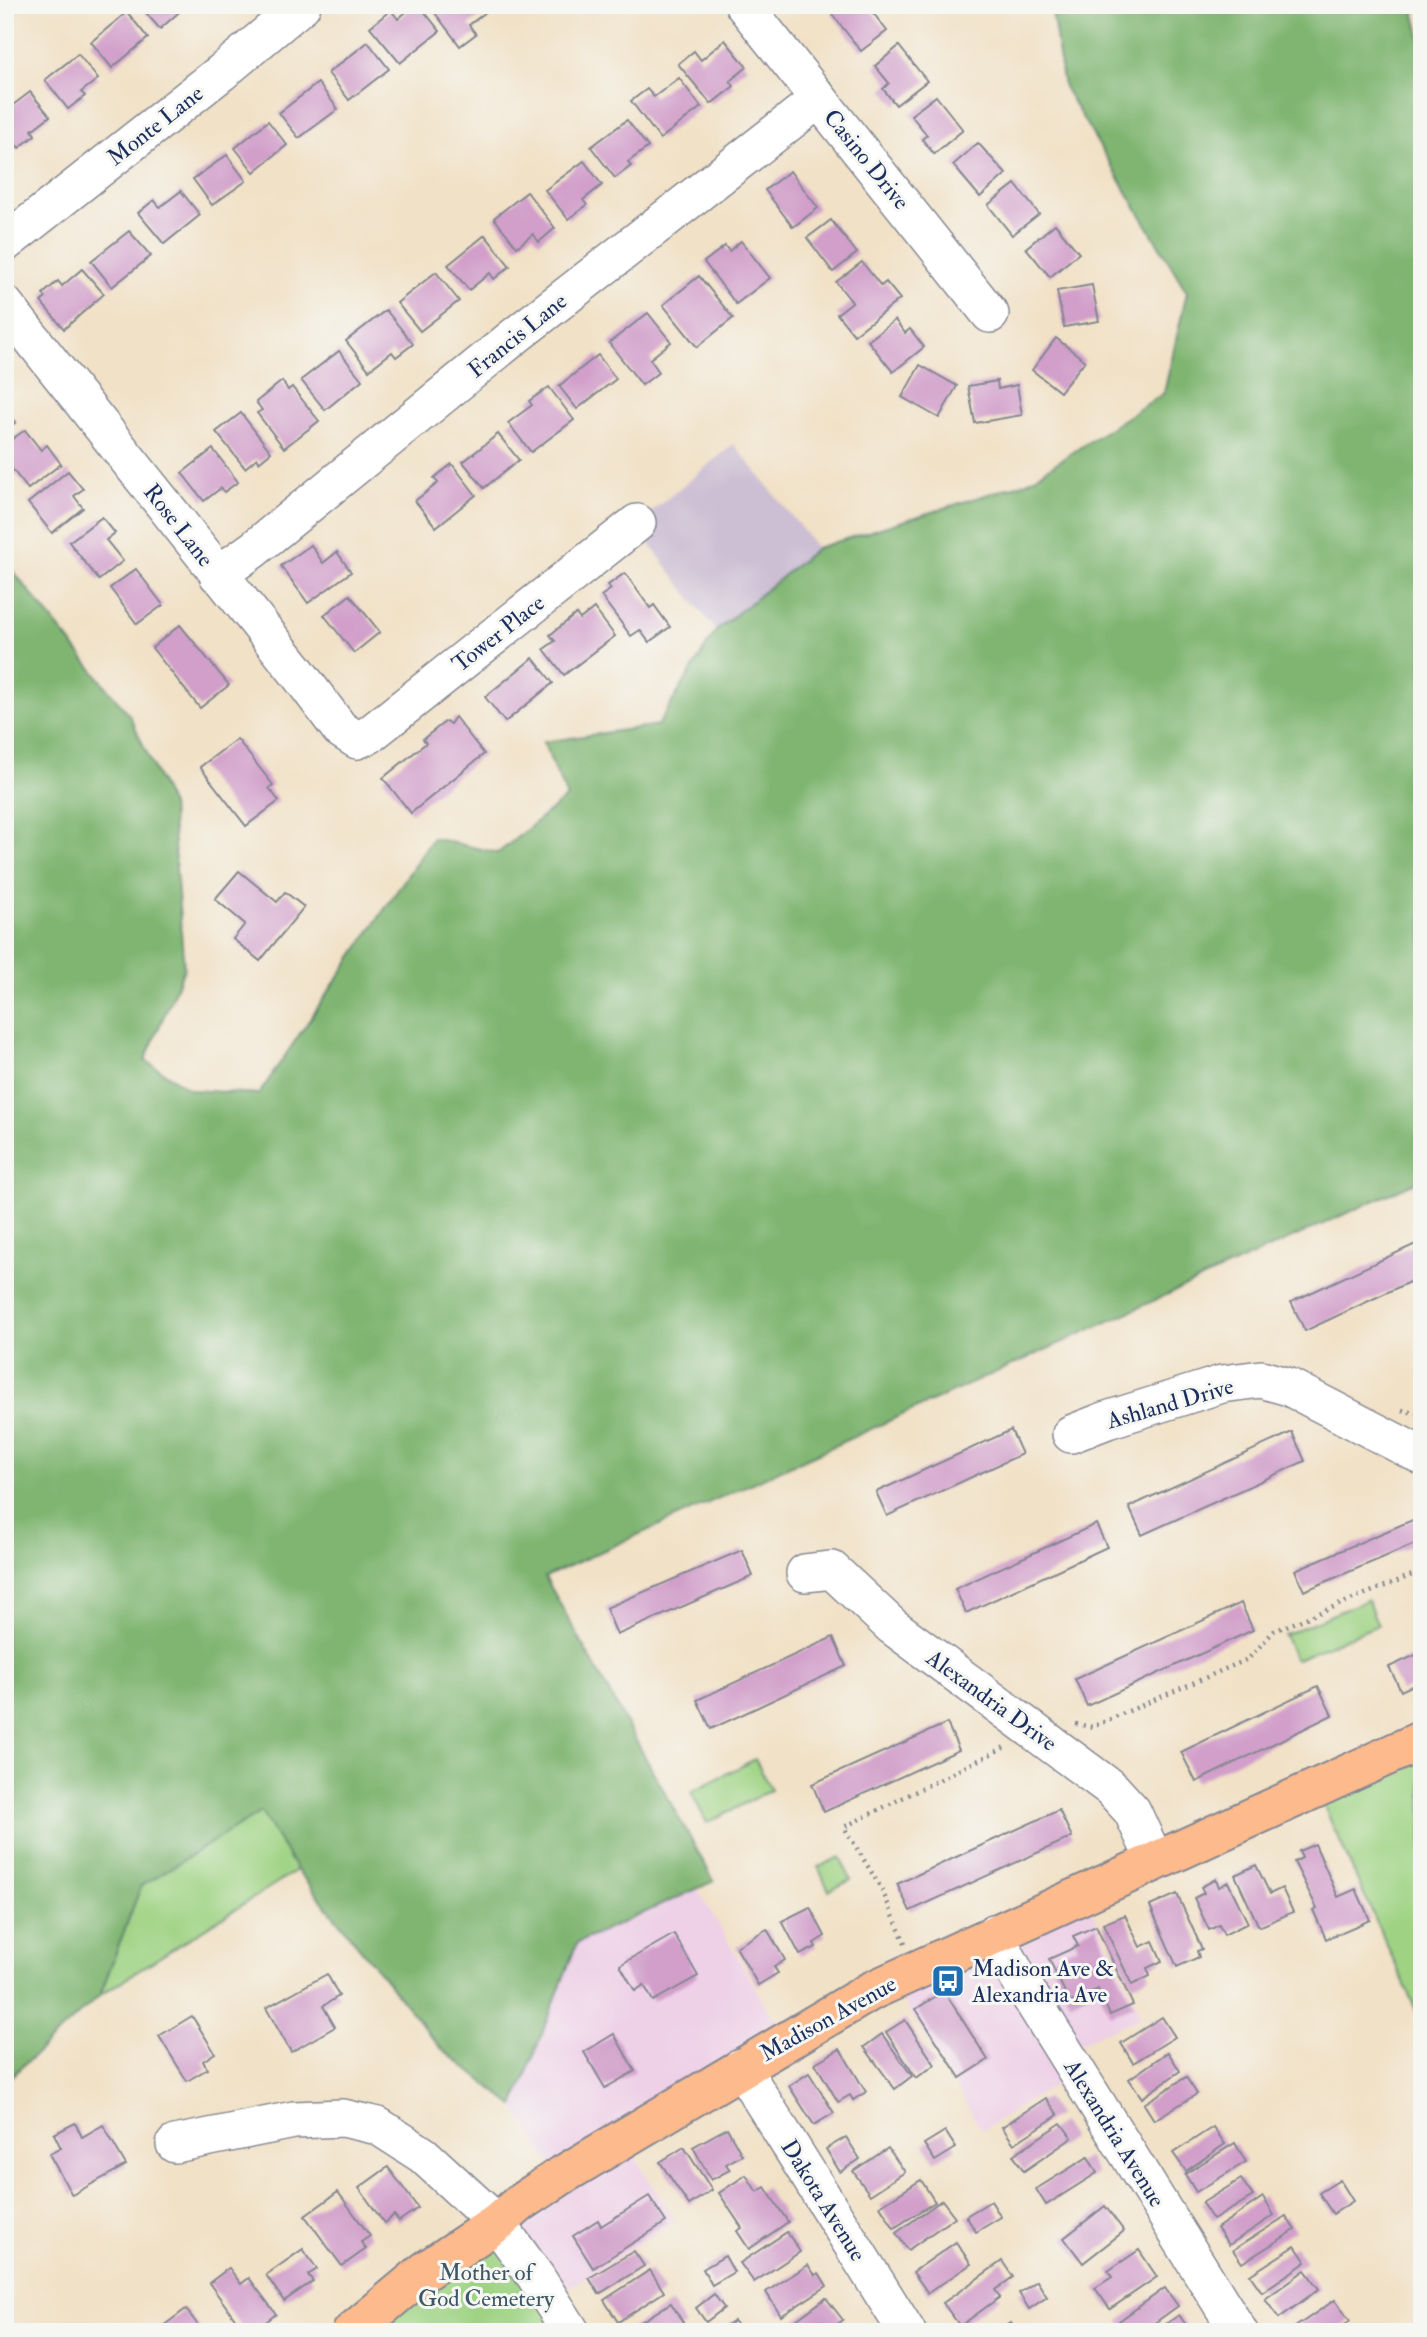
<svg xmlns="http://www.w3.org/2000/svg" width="1427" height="2337" viewBox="0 0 1427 2337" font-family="'IM FELL Double Pica',serif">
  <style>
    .built { fill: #eed0e7 }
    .industrial { fill: #ccbed3 }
    .green { fill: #9fd383; stroke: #5d8170; stroke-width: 2 }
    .forest { fill: #7fb571; stroke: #4d7268; stroke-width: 2 }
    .building { fill: #d19fca }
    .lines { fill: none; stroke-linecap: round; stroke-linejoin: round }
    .minor-casing { stroke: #868892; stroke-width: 40 }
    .major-casing { stroke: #868892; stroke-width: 42 }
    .path { stroke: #868892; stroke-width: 4.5; stroke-dasharray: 2 5; stroke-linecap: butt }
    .minor { stroke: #fff; stroke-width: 37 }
    .major { stroke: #fcba8d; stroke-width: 38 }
    .labels { text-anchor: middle; stroke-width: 6; stroke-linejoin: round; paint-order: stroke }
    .street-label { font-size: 23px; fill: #1b2f5e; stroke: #f6f6f2 }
    .poi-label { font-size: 23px; fill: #1b2f5e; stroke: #f6f6f2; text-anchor: start }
    .park-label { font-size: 23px; fill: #3c5867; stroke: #f6f6f2 }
  </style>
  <rect width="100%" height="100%" fill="#f6f6f2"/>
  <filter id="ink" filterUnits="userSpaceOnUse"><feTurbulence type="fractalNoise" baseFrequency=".0143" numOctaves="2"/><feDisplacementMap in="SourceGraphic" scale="14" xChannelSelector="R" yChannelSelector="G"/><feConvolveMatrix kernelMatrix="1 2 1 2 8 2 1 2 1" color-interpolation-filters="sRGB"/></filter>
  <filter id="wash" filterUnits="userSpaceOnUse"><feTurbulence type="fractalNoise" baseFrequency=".00686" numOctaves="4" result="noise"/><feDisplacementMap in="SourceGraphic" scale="28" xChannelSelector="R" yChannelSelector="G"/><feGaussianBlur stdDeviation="1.57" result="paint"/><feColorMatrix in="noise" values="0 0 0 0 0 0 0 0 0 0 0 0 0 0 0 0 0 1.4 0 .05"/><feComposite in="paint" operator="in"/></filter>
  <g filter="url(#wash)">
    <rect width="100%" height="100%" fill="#f1e1c6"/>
    <g class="built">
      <polygon points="697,1888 786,2040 623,2138 675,2221 550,2299 497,2223 559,2177 514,2106 577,1943"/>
      <polygon points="1084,1893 1141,2017 1064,2050 1077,2071 982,2130 891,1981"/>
    </g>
    <polygon class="industrial" points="734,444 817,548 716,631 635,525"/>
    <g class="green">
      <polygon points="1367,1600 1378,1625 1295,1660 1284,1635"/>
      <polygon points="755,1759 771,1790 707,1823 691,1792"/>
      <polygon points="1422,1760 1422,2023 1323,1804"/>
      <polygon points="261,1812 297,1870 100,1995 141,1886"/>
      <polygon points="840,1857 851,1880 829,1891 818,1867"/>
      <polygon points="497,2223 571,2332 352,2332"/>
    </g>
    <polygon class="forest" points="1051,5 1413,5 1422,45 1422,1179 545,1577 714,1881 577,1943 514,2106 440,2047 297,1870 261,1812 141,1886 100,1995 5,2082 5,561 130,716 171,806 184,969 145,1060 191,1090 259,1094 433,838 498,853 567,797 543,742 658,725 716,631 817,548 1027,482 1164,393 1187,292 1064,87"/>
    <g id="blocks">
      <g class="building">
        <polygon points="139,5 187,5 160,29"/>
        <polygon points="414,5 419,5 440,31 400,63 370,27 391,10 398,19"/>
        <polygon points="429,5 495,5 469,25 476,34 460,46"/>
        <polygon points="844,5 867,5 887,31 861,51 832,14"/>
        <polygon points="127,12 148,38 112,68 91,42"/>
        <polygon points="725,40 747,67 730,81 734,86 711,104 678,64 694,51 701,60"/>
        <polygon points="368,42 389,69 349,100 328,73"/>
        <polygon points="899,46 927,81 896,105 883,89 889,83 875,66"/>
        <polygon points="78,54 98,79 81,92 85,96 68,109 45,80"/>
        <polygon points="679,78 701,107 660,139 631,101 647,89 654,97"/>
        <polygon points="318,83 338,109 299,138 279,113"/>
        <polygon points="30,92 50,116 32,130 35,135 19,148 5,131 5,111"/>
        <polygon points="936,96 963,130 934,154 922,139 927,135 911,115"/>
        <polygon points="627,120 648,147 628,162 631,166 615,178 591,147"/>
        <polygon points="268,121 287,145 254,172 235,148"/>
        <polygon points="978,143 1006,174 980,197 953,165"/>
        <polygon points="227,155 246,181 212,205 193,179"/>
        <polygon points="584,161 602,185 583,200 587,205 568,219 545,190"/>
        <polygon points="790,171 818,208 793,227 765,190"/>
        <polygon points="1015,184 1039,214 1012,235 988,205"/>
        <polygon points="181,191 200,215 164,244 138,213 154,200 160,207"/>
        <polygon points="527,192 555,228 539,242 533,234 517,247 494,218"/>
        <polygon points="831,220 857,253 833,272 807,238"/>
        <polygon points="1055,224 1079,253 1050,277 1026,248"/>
        <polygon points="129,231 151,256 112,287 91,261"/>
        <polygon points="485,235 510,266 494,279 490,273 469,290 448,265"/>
        <polygon points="741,241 770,278 736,304 704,262 725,246 729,251"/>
        <polygon points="862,262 881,286 886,282 900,299 854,335 837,314 852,302 836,282"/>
        <polygon points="82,269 104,294 64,329 41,302 46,298 43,294 58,281 62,286"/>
        <polygon points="436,272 459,301 420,331 397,303"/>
        <polygon points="699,276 733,318 697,347 663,305"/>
        <polygon points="1092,285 1099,321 1064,327 1057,291"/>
        <polygon points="386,310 413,344 396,357 392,352 369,370 346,341"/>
        <polygon points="648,313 671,342 650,359 659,372 642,385 609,343"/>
        <polygon points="895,320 905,333 910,329 924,347 893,372 868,341"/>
        <polygon points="1056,338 1085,361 1060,392 1032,370"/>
        <polygon points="339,351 362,380 325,410 301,380"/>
        <polygon points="598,355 616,379 577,409 559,386"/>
        <polygon points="920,365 957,386 939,418 902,397"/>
        <polygon points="282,381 288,390 292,387 319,421 284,448 257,413 262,410 256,402"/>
        <polygon points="997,381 998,389 1017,385 1022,415 975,423 968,386"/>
        <polygon points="549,387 574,420 531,452 508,423 532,405 529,401"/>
        <polygon points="5,409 16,422 5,430"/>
        <polygon points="241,413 271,452 259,462 257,458 245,468 216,432"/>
        <polygon points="25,430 41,450 47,445 61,464 28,489 5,460 5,444"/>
        <polygon points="498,434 519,460 484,488 463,462"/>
        <polygon points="213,449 238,482 224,492 221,488 204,501 182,473"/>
        <polygon points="452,464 476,495 436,527 415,501 438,483 434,478"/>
        <polygon points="68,471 83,489 74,496 83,508 52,533 28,503"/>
        <polygon points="102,517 115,533 106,540 123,561 99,580 69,542"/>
        <polygon points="311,545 323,563 337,552 351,572 308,603 281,566"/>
        <polygon points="136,569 163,605 137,624 110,588"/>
        <polygon points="625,573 650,608 654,605 670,627 649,642 640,630 631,636 601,596 611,589 608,585"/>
        <polygon points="350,595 380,632 354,653 324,615"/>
        <polygon points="594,608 615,636 564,675 544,649 555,641 550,635 576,614 580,619"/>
        <polygon points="180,625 229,685 200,708 152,648"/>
        <polygon points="533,658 553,683 505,722 485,697"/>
        <polygon points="455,717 484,754 411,813 383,778 426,743 423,739 446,721 450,724"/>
        <polygon points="237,739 273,785 269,788 279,801 246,826 200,767"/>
        <polygon points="239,871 277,902 285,892 304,907 260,961 233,939 245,924 215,899"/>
        <polygon points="1422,1241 1422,1276 1305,1331 1291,1302"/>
        <polygon points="1011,1430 1022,1454 887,1516 876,1492"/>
        <polygon points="1292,1432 1305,1461 1142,1535 1129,1507"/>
        <polygon points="1422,1516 1422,1541 1304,1591 1295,1570"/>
        <polygon points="1096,1524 1107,1547 966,1613 955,1589"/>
        <polygon points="742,1550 753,1576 617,1635 606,1608"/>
        <polygon points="1241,1603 1253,1630 1087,1706 1075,1679"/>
        <polygon points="833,1637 846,1666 711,1729 697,1700"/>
        <polygon points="1422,1652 1422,1681 1401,1691 1389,1667"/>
        <polygon points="1318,1686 1332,1715 1196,1782 1181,1752"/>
        <polygon points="947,1723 959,1750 824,1812 812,1784"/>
        <polygon points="1059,1810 1072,1837 910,1911 897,1884"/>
        <polygon points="1315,1844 1338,1897 1356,1889 1370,1920 1326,1939 1313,1910 1317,1908 1294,1862 1302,1858 1299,1851"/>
        <polygon points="1256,1865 1270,1894 1282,1888 1293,1912 1259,1927 1235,1875"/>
        <polygon points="1216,1879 1219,1887 1228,1882 1248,1923 1224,1935 1219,1925 1209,1930 1194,1898 1204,1893 1201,1887"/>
        <polygon points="1177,1894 1202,1949 1197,1951 1199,1957 1177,1967 1150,1906"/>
        <polygon points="810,1907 825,1936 814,1943 816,1947 800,1955 782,1921"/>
        <polygon points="1125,1915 1140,1947 1153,1941 1162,1961 1147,1968 1150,1976 1132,1985 1103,1924"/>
        <polygon points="1096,1926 1133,2005 1110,2015 1098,1989 1070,2003 1049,1959 1078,1946 1073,1936"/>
        <polygon points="767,1929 785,1960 774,1967 778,1973 758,1985 736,1947"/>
        <polygon points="674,1934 698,1976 653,2001 644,1985 635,1991 620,1965"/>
        <polygon points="327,1974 339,1996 323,2006 335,2027 291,2052 266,2008"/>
        <polygon points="944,1991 988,2060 960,2078 916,2009"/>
        <polygon points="192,2016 215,2053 203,2061 207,2069 187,2081 159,2036"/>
        <polygon points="1162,2017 1175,2037 1133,2063 1121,2043"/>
        <polygon points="905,2020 935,2065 916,2078 886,2032"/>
        <polygon points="614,2034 635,2071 605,2088 584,2052"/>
        <polygon points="882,2034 912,2076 895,2089 864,2047"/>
        <polygon points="840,2049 866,2092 853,2100 850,2095 838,2102 815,2063"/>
        <polygon points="1168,2052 1180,2071 1142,2098 1129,2079"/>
        <polygon points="809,2073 834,2113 814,2125 789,2086"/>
        <polygon points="1186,2077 1197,2094 1154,2120 1144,2104"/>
        <polygon points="1046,2098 1058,2115 1014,2144 1002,2127"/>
        <polygon points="75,2123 82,2137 103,2125 126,2165 72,2195 49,2154 61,2148 54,2134"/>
        <polygon points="1061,2123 1072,2138 1024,2171 1013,2155"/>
        <polygon points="1213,2127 1225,2144 1186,2171 1173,2153"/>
        <polygon points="727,2128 742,2155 726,2164 730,2170 711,2180 693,2147"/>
        <polygon points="945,2131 956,2148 935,2161 924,2144"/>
        <polygon points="846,2137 860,2159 840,2172 826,2149"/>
        <polygon points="1235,2143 1246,2162 1196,2192 1185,2174"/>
        <polygon points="684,2147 712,2190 689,2205 660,2162"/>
        <polygon points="888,2148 905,2172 870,2195 853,2171"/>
        <polygon points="1088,2157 1097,2173 1046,2205 1036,2189"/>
        <polygon points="388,2167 418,2208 399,2221 394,2215 384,2223 359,2188"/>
        <polygon points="746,2175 757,2192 765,2187 788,2222 749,2249 737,2231 742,2228 719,2193"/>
        <polygon points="1241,2179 1253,2196 1213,2220 1202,2203"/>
        <polygon points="921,2180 935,2202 894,2228 880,2206"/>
        <polygon points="1340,2180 1353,2201 1333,2214 1319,2193"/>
        <polygon points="338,2192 370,2236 361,2242 366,2249 342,2266 305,2216"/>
        <polygon points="649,2196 666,2222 593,2268 573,2236 598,2220 601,2226"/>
        <polygon points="1263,2197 1274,2215 1229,2245 1217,2228"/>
        <polygon points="942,2200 955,2217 908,2250 896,2233"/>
        <polygon points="991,2201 1001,2217 976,2232 966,2216"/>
        <polygon points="1105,2206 1124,2231 1083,2263 1064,2238"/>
        <polygon points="1286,2216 1295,2230 1242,2263 1233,2250"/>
        <polygon points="787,2232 800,2252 754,2282 740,2263"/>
        <polygon points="956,2242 971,2264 928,2293 913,2272"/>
        <polygon points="1295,2246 1306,2262 1262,2292 1250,2275"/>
        <polygon points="303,2249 317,2269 308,2275 313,2281 284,2301 266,2275"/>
        <polygon points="1139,2250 1157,2277 1110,2309 1095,2288 1112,2277 1108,2271"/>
        <polygon points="634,2251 644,2266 599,2294 589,2278"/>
        <polygon points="725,2256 734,2272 712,2285 703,2269"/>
        <polygon points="1002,2261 1013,2277 995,2290 1000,2297 960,2326 943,2303"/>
        <polygon points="808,2265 815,2275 819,2273 827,2286 781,2316 766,2292"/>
        <polygon points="229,2268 241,2284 249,2278 276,2314 253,2332 245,2332 209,2283"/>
        <polygon points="650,2270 664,2292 618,2322 604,2300"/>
        <polygon points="1305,2270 1319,2289 1279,2318 1265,2299"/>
        <polygon points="1037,2281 1047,2297 1029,2309 1019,2293"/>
        <polygon points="1165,2288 1178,2306 1142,2332 1126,2332 1119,2321"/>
        <polygon points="714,2294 724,2308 706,2322 696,2308"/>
        <polygon points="826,2298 843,2320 827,2332 780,2332"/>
        <polygon points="1335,2300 1350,2321 1335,2332 1288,2332"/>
        <polygon points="671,2303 685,2326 676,2332 625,2332"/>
        <polygon points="186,2309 203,2332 155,2332"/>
        <polygon points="1179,2315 1191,2332 1155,2332"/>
        <polygon points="734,2321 741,2332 717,2332"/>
        <polygon points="1011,2323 1017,2332 998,2332"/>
      </g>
    </g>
  </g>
  <g filter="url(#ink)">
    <use href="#blocks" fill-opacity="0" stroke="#868892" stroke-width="2"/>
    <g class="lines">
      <defs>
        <g id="minor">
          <polyline points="744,5 990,314"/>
          <polyline points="5,243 222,72 302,5"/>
          <polyline points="5,305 298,673 340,729 357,740 369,735 637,523"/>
          <polyline points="218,575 254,549 515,336 819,99"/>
          <polyline points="1071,1434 1107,1420 1222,1384 1261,1379 1289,1387 1422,1456"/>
          <polyline points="805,1573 832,1570 892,1626 1112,1789 1132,1811 1155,1861"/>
          <polyline points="994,1933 1016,1974 1239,2332"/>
          <polyline points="741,2067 907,2332"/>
          <polyline points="175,2144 294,2120 343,2118 378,2126 423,2155 497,2223 536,2277 571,2332"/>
        </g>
        <polyline id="major" points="352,2332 425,2271 497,2223 520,2203 559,2177 871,1991 1422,1740"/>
      </defs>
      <use href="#minor" class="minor-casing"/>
      <use href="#major" class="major-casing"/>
      <g class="path">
        <polyline points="1402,1410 1422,1415"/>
        <polyline points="1076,1724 1092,1727 1248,1659 1274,1631 1422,1571"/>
        <polyline points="905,1943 881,1888 844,1827 1007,1746"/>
      </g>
      <use href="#minor" class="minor"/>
      <use href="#major" class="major"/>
    </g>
  </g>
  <defs>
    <symbol id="bus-square" viewBox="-11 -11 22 22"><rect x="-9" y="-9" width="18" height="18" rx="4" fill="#1f6fb2" stroke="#f6f6f2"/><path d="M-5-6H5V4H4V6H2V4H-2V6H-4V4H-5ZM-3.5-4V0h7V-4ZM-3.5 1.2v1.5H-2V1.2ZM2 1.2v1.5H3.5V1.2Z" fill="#fff"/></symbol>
  </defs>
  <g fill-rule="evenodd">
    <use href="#bus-square" x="929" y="1962" width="38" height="38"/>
  </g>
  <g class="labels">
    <g class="street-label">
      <text transform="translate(155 125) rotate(-38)" y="8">Monte Lane</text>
      <text transform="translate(867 159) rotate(51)" y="8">Casino Drive</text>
      <text transform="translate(517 335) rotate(-39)" y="8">Francis Lane</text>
      <text transform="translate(179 525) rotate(52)" y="8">Rose Lane</text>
      <text transform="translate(498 633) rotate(-38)" y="8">Tower Place</text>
      <text transform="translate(1170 1403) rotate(-16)" y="8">Ashland Drive</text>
      <text transform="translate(992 1700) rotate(36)" y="8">Alexandria Drive</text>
      <text transform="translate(828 2018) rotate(-29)" y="8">Madison Avenue</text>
      <text transform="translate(1115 2133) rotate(58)" y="8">Alexandria Avenue</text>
      <text transform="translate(824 2200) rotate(58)" y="8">Dakota Avenue</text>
    </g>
    <g class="poi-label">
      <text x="972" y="1976">Madison Ave &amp;<tspan x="972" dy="26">Alexandria Ave</tspan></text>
    </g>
    <g class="park-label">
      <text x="486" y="2280">Mother of<tspan x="486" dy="26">God Cemetery</tspan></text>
    </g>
  </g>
  <rect width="1427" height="2337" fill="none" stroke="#f6f6f2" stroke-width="28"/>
</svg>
